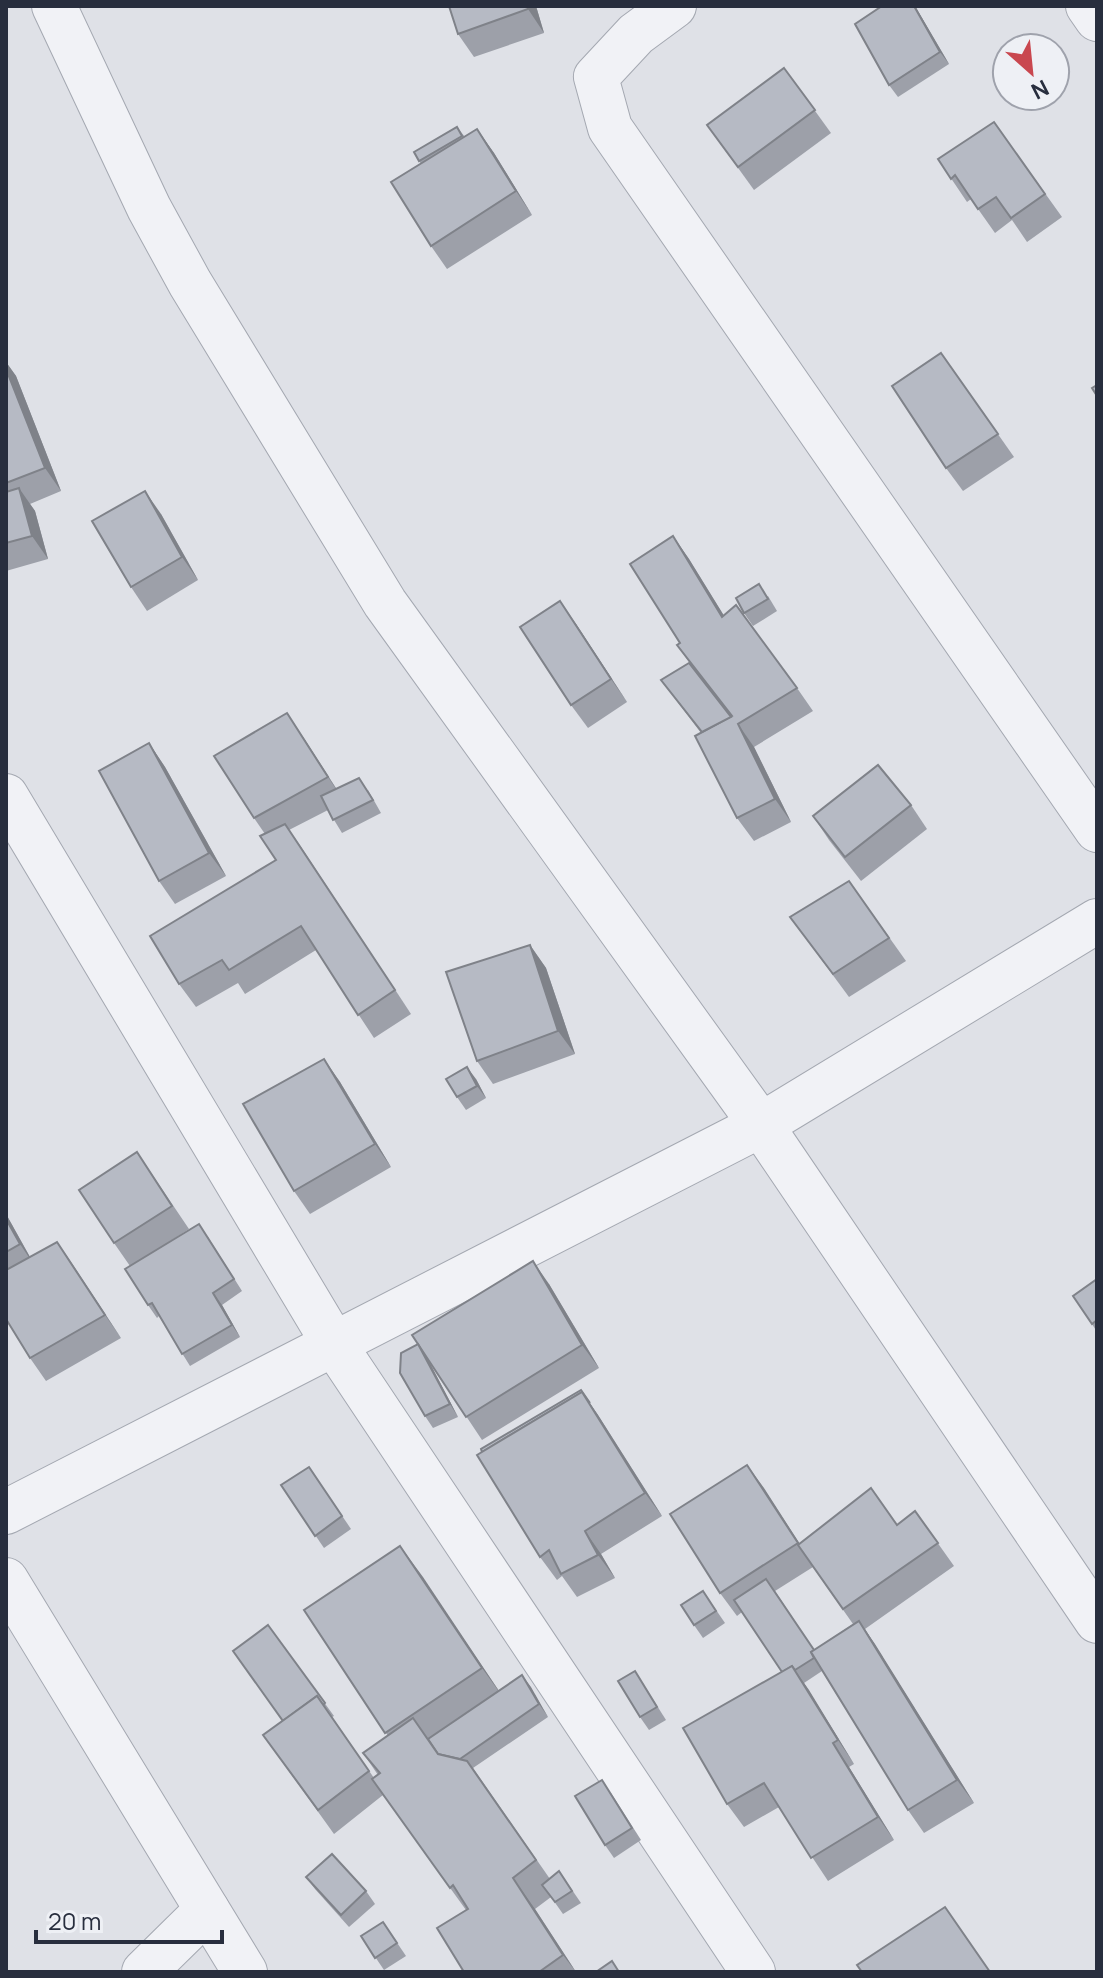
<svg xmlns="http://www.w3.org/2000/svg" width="1103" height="1978" viewBox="0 0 1103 1978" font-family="Manrope,sans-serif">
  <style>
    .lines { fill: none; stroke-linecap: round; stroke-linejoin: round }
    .minor-casing { stroke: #a4a8b1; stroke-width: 46 }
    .minor { stroke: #f1f2f6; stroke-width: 44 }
    .wall { fill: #9da0a9; fill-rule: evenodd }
    .shaded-wall { fill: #7f8289 }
    .building { fill: #b6bac4; stroke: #7f8289; stroke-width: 2 }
  </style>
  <rect width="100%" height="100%" fill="#dfe1e7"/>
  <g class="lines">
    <defs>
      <g id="minor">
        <polyline points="54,6 149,208 190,283 385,603 761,1125 1097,1621"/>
        <polyline points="674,6 636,34 596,77 610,128 1097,830"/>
        <polyline points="1088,6 1097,19"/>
        <polyline points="6,796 334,1344 753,1972"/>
        <polyline points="6,1512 761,1125 1097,921"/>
        <polyline points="6,1580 245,1972"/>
        <polyline points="144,1972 207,1910"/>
      </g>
    </defs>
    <use href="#minor" class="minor-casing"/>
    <use href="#minor" class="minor"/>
  </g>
  <g class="wall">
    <polygon points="449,6 536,6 544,33 474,57 458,34"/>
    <polygon points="915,6 949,64 898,97 889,85"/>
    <polygon points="784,68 831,133 754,190 707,125"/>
    <polygon points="994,122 1062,217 1027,242 1012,220 995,233 971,199 967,202 938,159"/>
    <polygon points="457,127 465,137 477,129 494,153 532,215 447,269 431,246 421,164 414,152"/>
    <polygon points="941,353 1014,457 963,491 946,468"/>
    <polygon points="6,362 16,376 61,491 30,504 35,511 48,559 6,571"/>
    <polygon points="161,514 198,580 147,611 131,587"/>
    <polygon points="673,536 689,559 724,616 797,688 813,711 754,747 791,822 754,841 737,818 701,733 661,680 691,665 677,645 680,643"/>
    <polygon points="768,596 777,611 753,626 744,613"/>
    <polygon points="576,624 627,702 588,728 571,705"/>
    <polygon points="303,737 336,788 368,790 381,813 342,833 328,810 289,830 411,1014 374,1038 316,950 245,994 238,983 196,1007 179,984 276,860 265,834 254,818"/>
    <polygon points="149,743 165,767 226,876 175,904 159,881"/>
    <polygon points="911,805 927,829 861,881 829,840 813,816"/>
    <polygon points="849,881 906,961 849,997 790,917"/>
    <polygon points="530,945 546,968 575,1054 493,1084 477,1061"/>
    <polygon points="324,1059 340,1082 391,1167 310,1214 294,1191"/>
    <polygon points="476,1079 486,1098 466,1110 457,1097"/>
    <polygon points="137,1152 189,1229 161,1247 208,1237 242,1291 222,1305 240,1337 190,1366 159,1316 157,1318 148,1305 130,1266 114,1243"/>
    <polygon points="6,1214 30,1257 57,1242 121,1338 46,1381 30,1358 6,1319"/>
    <polygon points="1097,1279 1097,1332 1092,1324"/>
    <polygon points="549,1284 599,1368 482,1440 428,1359 458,1417 433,1428 425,1416 400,1373"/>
    <polygon points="581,1390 598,1415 662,1516 601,1554 615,1578 577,1597 562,1576 557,1580 540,1557"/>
    <path d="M 747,1465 L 799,1544 L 897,1525 L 915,1511 L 954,1566 L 865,1629 L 974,1803 L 924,1833 L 908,1810 L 822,1671 L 804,1683 L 854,1764 L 849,1767 L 894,1840 L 828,1881 L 779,1807 L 744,1827 L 727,1804 L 782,1672 L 742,1612 L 737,1616 L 720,1593 ZM 813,1567 L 853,1624 L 814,1650 L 775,1591 Z"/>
    <polygon points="309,1467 351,1529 324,1548 281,1485"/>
    <polygon points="400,1546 499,1691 522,1675 548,1717 473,1768 550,1879 559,1871 581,1903 563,1914 551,1897 535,1909 576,1972 464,1972 466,1910 383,1795 334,1834 263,1735 283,1721 268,1625 334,1716 332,1717 374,1778 378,1775 363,1753 388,1736 304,1610"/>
    <polygon points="703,1591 725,1623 703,1638 694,1625"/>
    <polygon points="635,1671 666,1720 649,1730 640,1717"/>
    <polygon points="611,1793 641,1840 614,1858 605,1845"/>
    <polygon points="306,1877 366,1891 375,1904 349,1927 315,1889"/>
    <polygon points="383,1922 406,1956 384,1970 361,1936"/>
  </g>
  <g class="shaded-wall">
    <polygon points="527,6 536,6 544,33 528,9"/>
    <polygon points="914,6 915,6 949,64 940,52"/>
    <polygon points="477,129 494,153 532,215 516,191"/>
    <polygon points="6,362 16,376 61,491 45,468 6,369"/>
    <polygon points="19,488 35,511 48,559 32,536"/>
    <polygon points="145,491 161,514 198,580 182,557"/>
    <polygon points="673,536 689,559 739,640 722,617"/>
    <polygon points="560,601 576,624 627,702 611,679"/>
    <polygon points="287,713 303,737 344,801 328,777"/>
    <polygon points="738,724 754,747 791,822 775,799"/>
    <polygon points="149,743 165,767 226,876 209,853"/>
    <polygon points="285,824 301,847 411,1014 395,990"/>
    <polygon points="530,945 546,968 575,1054 558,1031"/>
    <polygon points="324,1059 340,1082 391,1167 375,1144"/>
    <polygon points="467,1067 476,1079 486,1098 477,1086"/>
    <polygon points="6,1214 36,1268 20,1244 6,1219"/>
    <polygon points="57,1242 73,1265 121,1338 105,1315"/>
    <polygon points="533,1261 549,1284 599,1368 582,1345"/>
    <polygon points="213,1293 222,1305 240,1337 232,1325"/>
    <polygon points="418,1344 426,1356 458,1417 450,1404"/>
    <polygon points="582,1392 598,1415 662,1516 645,1493"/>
    <polygon points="747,1465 764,1488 814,1566 798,1543"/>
    <polygon points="585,1531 601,1554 615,1578 598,1555"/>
    <polygon points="400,1546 423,1577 505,1700 482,1668"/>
    <polygon points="859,1621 875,1644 974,1803 957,1780"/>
    <polygon points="792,1666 809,1690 854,1764 838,1740"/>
    <polygon points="522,1675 531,1687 548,1717 539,1704"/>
    <polygon points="833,1743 849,1767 894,1840 878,1817"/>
    <polygon points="513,1878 535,1909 576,1972 563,1955"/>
  </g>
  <g class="building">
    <polygon points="449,6 527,6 528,9 458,34"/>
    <polygon points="882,6 914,6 940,52 889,85 855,24"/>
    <polygon points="784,68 815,110 738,167 707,125"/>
    <polygon points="994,122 1045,194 1011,218 996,197 978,209 955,175 951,179 938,159"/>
    <polygon points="457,127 462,136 419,161 414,152"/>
    <polygon points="477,129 516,191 431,246 391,182"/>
    <polygon points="941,353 998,434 946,468 892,386"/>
    <polygon points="6,369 45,468 6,483"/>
    <polygon points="1097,385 1097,396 1092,388"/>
    <polygon points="19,488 32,536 6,543 6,492"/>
    <polygon points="145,491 182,557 131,587 92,521"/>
    <polygon points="673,536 722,617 736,605 797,688 738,724 775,799 737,818 695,736 732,716 677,645 680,643 630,564"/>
    <polygon points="759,584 768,599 744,613 736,598"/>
    <polygon points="560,601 611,679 571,705 520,627"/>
    <polygon points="689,663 731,717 702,732 661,680"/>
    <polygon points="287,713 328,777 254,818 214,756"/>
    <polygon points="149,743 209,853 159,881 99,771"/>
    <polygon points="878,765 911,805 845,857 813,816"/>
    <polygon points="359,778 373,800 333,820 321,796"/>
    <polygon points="285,824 395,990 358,1015 301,926 229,970 222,960 179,984 150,936 276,860 260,836"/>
    <polygon points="849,881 889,938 833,974 790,917"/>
    <polygon points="530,945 558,1031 477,1061 446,972"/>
    <polygon points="324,1059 375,1144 294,1191 243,1104"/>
    <polygon points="467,1067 477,1086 457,1097 446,1079"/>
    <polygon points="137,1152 172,1206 114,1243 79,1190"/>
    <polygon points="6,1219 20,1244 6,1252"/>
    <polygon points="199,1224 234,1279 213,1293 232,1325 182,1354 152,1303 148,1305 125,1269"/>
    <polygon points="57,1242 105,1315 30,1358 6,1319 6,1270"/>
    <polygon points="533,1261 582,1345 466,1417 412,1335"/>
    <polygon points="1097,1279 1097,1320 1092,1324 1073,1296"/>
    <polygon points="418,1344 450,1404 425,1416 400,1373 401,1353"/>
    <polygon points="581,1390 590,1403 582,1392 482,1452 481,1449"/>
    <polygon points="582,1392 645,1493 585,1531 598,1555 561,1574 549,1550 540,1557 477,1455"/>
    <polygon points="747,1465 798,1543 720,1593 670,1514"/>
    <polygon points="309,1467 342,1516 315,1536 281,1485"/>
    <polygon points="871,1488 897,1525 915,1511 938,1543 843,1609 798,1545"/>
    <polygon points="400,1546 482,1668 385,1733 304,1610"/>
    <polygon points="766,1579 814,1650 811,1652 814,1658 795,1670 792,1666 782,1672 734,1600"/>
    <polygon points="703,1591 716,1611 694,1625 681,1605"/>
    <polygon points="859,1621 957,1780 908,1810 811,1652"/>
    <polygon points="268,1625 325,1703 323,1705 317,1696 283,1721 233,1651"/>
    <polygon points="792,1666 838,1740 833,1743 878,1817 811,1858 764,1783 727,1804 683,1728"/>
    <polygon points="635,1671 657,1707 640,1717 618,1681"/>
    <polygon points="522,1675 539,1704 460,1759 438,1754 428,1739"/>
    <polygon points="317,1696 369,1771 318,1810 263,1735"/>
    <polygon points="413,1718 438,1754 467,1761 536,1860 513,1878 563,1955 539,1972 464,1972 437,1928 468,1909 453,1885 450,1888 372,1779 380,1773 363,1753"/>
    <polygon points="602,1780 632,1828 605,1845 575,1796"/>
    <polygon points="332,1854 366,1891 341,1915 306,1877"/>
    <polygon points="559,1871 572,1891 555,1902 542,1885"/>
    <polygon points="945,1907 990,1972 862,1972 857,1965"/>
    <polygon points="383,1922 397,1943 375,1958 361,1936"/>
    <polygon points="612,1961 619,1972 596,1972"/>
  </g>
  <rect width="1103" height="1978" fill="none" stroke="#282e3e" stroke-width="16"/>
  <g transform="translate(1031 72) rotate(153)"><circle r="38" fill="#eef0f5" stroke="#9fa2ac" stroke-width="2"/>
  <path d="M0-6L14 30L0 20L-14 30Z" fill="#c9474f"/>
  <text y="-12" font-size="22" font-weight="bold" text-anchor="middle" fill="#282e3e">N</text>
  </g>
  <path d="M36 1930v12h186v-12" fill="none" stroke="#282e3e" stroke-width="4"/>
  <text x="48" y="1930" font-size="24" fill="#282e3e" stroke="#eef0f5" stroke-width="6" paint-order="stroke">20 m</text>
</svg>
